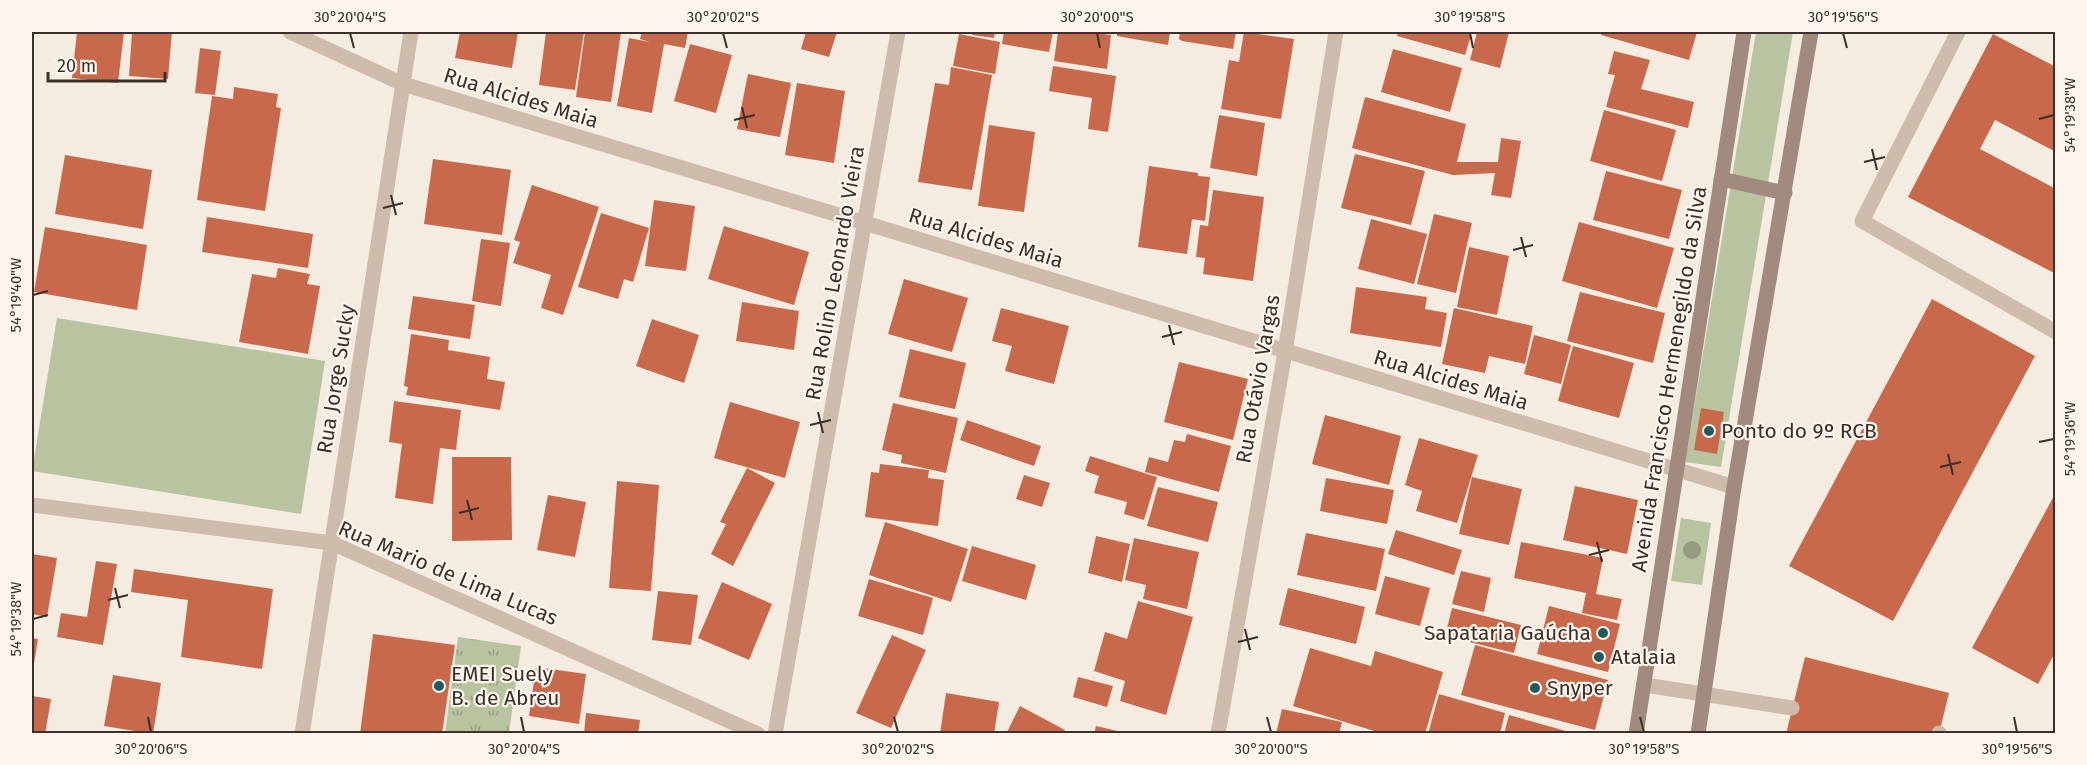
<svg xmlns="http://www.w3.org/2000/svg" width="2087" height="765" viewBox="0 0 2087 765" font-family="'Fira Sans',sans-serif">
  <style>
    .green { fill: #b8c4a0 }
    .park { fill: url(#park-tufts) }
    .building { fill: #c8694b }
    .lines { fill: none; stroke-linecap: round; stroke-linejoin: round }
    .lane { stroke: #cdbbac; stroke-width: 15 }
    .street { stroke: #cdbbac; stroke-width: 15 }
    .secondary { stroke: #a18a7d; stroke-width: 15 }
    .tree { fill: #969b7f }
    .ticks { fill: none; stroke: #3b302b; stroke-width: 2 }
    .poi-dot { fill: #1f5a5e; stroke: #fbf5ee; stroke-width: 2 }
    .labels { text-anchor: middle; stroke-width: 4.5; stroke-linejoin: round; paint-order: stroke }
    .street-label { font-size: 21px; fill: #3b302b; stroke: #fbf5ee }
    .poi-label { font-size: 21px; fill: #3b302b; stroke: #fbf5ee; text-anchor: start }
    .neatline { fill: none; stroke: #3b302b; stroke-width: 2 }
    .ticks-label { font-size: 15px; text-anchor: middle; fill: #3b302b }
  </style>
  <defs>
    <pattern id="park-tufts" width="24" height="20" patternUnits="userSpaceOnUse" patternTransform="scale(1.5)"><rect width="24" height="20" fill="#b8c4a0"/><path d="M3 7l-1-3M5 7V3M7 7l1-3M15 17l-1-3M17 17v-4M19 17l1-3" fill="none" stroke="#97a083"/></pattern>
  </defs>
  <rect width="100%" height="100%" fill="#f4ebe1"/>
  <g class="green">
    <polygon points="1756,32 1793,32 1721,467 1685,462"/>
    <polygon points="57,318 325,361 301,514 32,471"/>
    <polygon points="1681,518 1711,523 1702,585 1671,581"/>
  </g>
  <polygon class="park" points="458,637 521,646 509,733 445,733"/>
  <g class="building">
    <polygon points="77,32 124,32 118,83 72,78"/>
    <polygon points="132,32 172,32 168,79 129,76"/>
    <polygon points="460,32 518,32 512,68 455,58"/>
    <polygon points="546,32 584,32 575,90 539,85"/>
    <polygon points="585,32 621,32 611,102 576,97"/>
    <polygon points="642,32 688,32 685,48 664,44 652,113 617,106 629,38 650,42 640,39"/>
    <polygon points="806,32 837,32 829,57 801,49"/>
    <polygon points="972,32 995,32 994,38 972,35"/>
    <polygon points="1004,32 1053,32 1049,52 1002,44"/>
    <polygon points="1058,32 1089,32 1111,35 1107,69 1054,61"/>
    <polygon points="1117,32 1170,32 1168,45 1117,36"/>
    <polygon points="1180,32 1236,32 1233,49 1182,41 1179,39"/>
    <polygon points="1244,32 1294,39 1281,119 1221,109 1229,60 1239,62"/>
    <polygon points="1398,32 1472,32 1465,55 1397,36"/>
    <polygon points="1477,32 1509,32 1500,68 1470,60"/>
    <polygon points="1602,32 1697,32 1689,60 1601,35"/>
    <polygon points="959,34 1000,42 995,74 953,66"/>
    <polygon points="1993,34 2056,67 2056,152 1995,120 1980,149 2056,189 2056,274 1908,197"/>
    <polygon points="690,44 732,55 716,113 674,101"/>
    <polygon points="200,48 221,51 215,95 195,93"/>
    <polygon points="1393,49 1462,68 1450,112 1381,92"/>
    <polygon points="1614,51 1650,60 1641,89 1694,102 1688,128 1606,107 1615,75 1608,74"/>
    <polygon points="1053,66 1116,76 1108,132 1088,129 1092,98 1049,91"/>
    <polygon points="951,67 992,75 972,190 918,182 935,83 949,85"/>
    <polygon points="748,74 791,83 780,137 737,129"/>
    <polygon points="797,83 845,91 834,163 785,155"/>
    <polygon points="234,87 278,94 276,107 281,108 265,211 197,200 212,96 233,99"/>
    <polygon points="1365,97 1466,124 1457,162 1498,162 1501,138 1521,141 1511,198 1491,195 1495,173 1453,175 1352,148"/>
    <polygon points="1604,110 1676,130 1662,181 1590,161"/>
    <polygon points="1219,115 1265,123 1257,176 1210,168"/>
    <polygon points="989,125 1035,132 1024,212 978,206"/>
    <polygon points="1355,154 1425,171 1411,225 1341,208"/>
    <polygon points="65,155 152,170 143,229 55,214"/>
    <polygon points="433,159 511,170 502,235 424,224"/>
    <polygon points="1149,166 1198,173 1198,176 1210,177 1205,221 1192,219 1187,254 1138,247"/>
    <polygon points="1606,171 1682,190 1669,239 1593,220"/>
    <polygon points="532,185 599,207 563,315 541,308 551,275 513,263 520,242 514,240"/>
    <polygon points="1213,190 1264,197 1253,281 1203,274 1205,258 1196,257 1200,225 1208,226"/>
    <polygon points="654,200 695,206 686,271 645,266"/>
    <polygon points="601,213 649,228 633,282 624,279 618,299 578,287"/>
    <polygon points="1434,214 1472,223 1456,293 1417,284"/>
    <polygon points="207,217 313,234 308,268 202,252"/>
    <polygon points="1371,219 1427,234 1414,284 1358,269"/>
    <polygon points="1579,222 1674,248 1657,308 1562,281"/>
    <polygon points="724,226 809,252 794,305 708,279"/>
    <polygon points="45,227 147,245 137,310 34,292"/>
    <polygon points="481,239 510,243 501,306 472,301"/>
    <polygon points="1469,247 1509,256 1497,315 1457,307"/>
    <polygon points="278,268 310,274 307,284 320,286 308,354 239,342 252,274 276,278"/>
    <polygon points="904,279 968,298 952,352 888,334"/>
    <polygon points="1356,287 1427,297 1425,309 1447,313 1441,347 1350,333"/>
    <polygon points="1580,292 1665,313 1653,363 1567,341"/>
    <polygon points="413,296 475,305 470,339 408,329"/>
    <polygon points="1932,299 2035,356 1893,621 1789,566"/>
    <polygon points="742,302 799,311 794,350 736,341"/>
    <polygon points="1001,308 1069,326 1054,384 1005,371 1012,346 992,341"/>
    <polygon points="1454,308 1533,326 1525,364 1489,356 1485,373 1442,364"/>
    <polygon points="652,319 699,335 684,383 636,366"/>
    <polygon points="411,334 449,340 448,350 490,357 487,379 505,382 500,410 406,395 408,387 404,386"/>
    <polygon points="1534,335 1571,345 1561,384 1524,374"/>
    <polygon points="1573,346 1634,363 1619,418 1558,401"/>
    <polygon points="910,349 966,363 955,409 899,397"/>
    <polygon points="1179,362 1248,379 1233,440 1164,422"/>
    <polygon points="394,401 461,410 456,450 440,448 433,504 395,498 402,444 389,442"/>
    <polygon points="730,402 800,422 785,478 714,458"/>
    <polygon points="893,403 958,418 946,473 901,463 902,455 882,450"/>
    <polygon points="1701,408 1724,412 1717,454 1694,450"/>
    <polygon points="1325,415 1401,436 1389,485 1312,464"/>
    <polygon points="967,420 1041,446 1034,466 960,440"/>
    <polygon points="1187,434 1231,446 1219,492 1145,472 1149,457 1168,462 1174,440 1185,442"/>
    <polygon points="1419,438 1478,455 1457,523 1416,511 1422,491 1405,485"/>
    <polygon points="1090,456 1157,477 1144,520 1124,514 1127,502 1094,493 1099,476 1085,471"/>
    <polygon points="452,457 511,457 512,540 452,541"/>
    <polygon points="880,464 929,470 928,478 944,480 938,526 865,517 871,472 879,473"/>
    <polygon points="747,468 775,483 733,566 711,554 726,524 720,522"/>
    <polygon points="1024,475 1050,483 1042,507 1016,499"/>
    <polygon points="1472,477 1522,489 1509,545 1459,534"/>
    <polygon points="1326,478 1394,490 1387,524 1320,511"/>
    <polygon points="617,481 659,485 651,591 609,588"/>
    <polygon points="1575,486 1638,500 1627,554 1563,540"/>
    <polygon points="1158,487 1218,502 1208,542 1147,526"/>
    <polygon points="2056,492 2056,651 2038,684 1972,648"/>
    <polygon points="548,495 586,502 575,557 537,550"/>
    <polygon points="885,522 968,549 951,602 869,575"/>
    <polygon points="1396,530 1462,550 1454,575 1388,554"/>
    <polygon points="1306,533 1385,549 1376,591 1297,575"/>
    <polygon points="1096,536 1130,544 1122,582 1088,573"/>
    <polygon points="1134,538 1199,552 1187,609 1143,599 1146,585 1125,580"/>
    <polygon points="1521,542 1603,558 1596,594 1622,599 1617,620 1582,613 1586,593 1514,578"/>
    <polygon points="972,546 1036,565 1026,600 962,581"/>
    <polygon points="32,554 57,558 47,617 32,614"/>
    <polygon points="96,561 117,564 103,645 57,637 61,613 87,617"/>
    <polygon points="134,569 273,589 262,669 181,657 188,600 131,592"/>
    <polygon points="1461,571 1491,578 1484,612 1452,604"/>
    <polygon points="1385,576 1430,588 1420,626 1375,614"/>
    <polygon points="869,579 933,598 923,635 858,616"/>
    <polygon points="722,582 772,604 749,660 698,638"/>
    <polygon points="1288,588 1365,607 1356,644 1279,625"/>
    <polygon points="658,591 698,595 691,645 652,640"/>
    <polygon points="1138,601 1193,617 1166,715 1120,701 1125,681 1094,671 1105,632 1127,639"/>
    <polygon points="1549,606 1620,624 1608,672 1537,654"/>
    <polygon points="1452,608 1521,625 1514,653 1445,636"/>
    <polygon points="373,634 455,645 442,734 360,734"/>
    <polygon points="892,635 926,650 891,728 856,713"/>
    <polygon points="32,638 38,639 33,670 32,670"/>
    <polygon points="1475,645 1608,680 1595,730 1461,695"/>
    <polygon points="1310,648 1371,666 1375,651 1443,672 1425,734 1384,734 1293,706"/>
    <polygon points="1805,657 1949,693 1939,734 1786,734"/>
    <polygon points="536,667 586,674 579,724 529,716"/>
    <polygon points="113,675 161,683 153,734 104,726"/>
    <polygon points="1078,677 1113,686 1107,707 1073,697"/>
    <polygon points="946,693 999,702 994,734 940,734"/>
    <polygon points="1439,694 1505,713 1500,734 1428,734"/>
    <polygon points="32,696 51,699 45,734 32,734"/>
    <polygon points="1020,706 1065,730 1063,734 1006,734"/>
    <polygon points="1282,709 1342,722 1339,734 1276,734"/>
    <polygon points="586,713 640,720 638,734 584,734"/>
    <polygon points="1509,715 1573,733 1573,734 1504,734"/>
    <polygon points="1096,726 1126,733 1126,734 1094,734"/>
  </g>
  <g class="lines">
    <g class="lane">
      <polyline points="1958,32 1862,221 2056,332"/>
      <polyline points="1645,685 1792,708"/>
      <polyline points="1939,733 1940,734"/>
    </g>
    <g class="street">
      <polyline points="290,32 403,84 865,223 1734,487"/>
      <polyline points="32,505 332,543 758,734"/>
      <polyline points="302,734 411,32"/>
      <polyline points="775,734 898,32"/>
      <polyline points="1218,734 1285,352 1336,32"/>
    </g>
    <g class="secondary">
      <polyline points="1721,179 1785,193"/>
      <polyline points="1636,734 1744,32"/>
      <polyline points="1698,734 1734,487 1811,32"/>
    </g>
  </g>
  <circle class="tree" cx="1692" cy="550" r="9"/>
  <path class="ticks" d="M 350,33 L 354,48M 723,33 L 727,48M 1097,33 L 1100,48M 1470,33 L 1473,48M 1843,33 L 1847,48M 742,107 L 747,128M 2039,119 L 2054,115M 734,120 L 755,115M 1872,149 L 1877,170M 1864,162 L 1885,157M 391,195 L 396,215M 383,208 L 403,203M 1521,237 L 1526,257M 1513,250 L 1533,245M 33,295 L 48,291M 1169,325 L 1174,345M 1162,337 L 1182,332M 818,412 L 823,433M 810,425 L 831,420M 2039,442 L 2054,439M 1948,454 L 1953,475M 1940,467 L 1961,462M 467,500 L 472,520M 459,513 L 479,508M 1597,542 L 1602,562M 1589,555 L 1609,550M 115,588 L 120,608M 108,600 L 128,595M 33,619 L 48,615M 1245,629 L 1250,650M 1238,642 L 1258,637M 148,717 L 151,732M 521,717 L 524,732M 894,717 L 898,732M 1267,717 L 1271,732M 1640,717 L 1644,732M 2014,717 L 2017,732"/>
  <g class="poi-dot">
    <circle cx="1709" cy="431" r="6"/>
    <circle cx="1603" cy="633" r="6"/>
    <circle cx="1599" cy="657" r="6"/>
    <circle cx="439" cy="686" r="6"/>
    <circle cx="1535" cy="688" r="6"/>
  </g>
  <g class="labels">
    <g class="street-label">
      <text transform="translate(521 98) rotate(17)" y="7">Rua Alcides Maia</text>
      <text transform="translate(986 238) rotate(17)" y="7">Rua Alcides Maia</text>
      <text transform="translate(835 273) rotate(-80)" y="7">Rua Rolino Leonardo Vieira</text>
      <text transform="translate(336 379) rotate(-81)" y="7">Rua Jorge Sucky</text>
      <text transform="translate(1258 379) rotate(-80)" y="7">Rua Otávio Vargas</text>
      <text transform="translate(1669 379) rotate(-81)" y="7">Avenida Francisco Hermenegildo da Silva</text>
      <text transform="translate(1451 380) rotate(17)" y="7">Rua Alcides Maia</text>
      <text transform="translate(448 573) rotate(23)" y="7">Rua Mario de Lima Lucas</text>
    </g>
    <g class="poi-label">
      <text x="1721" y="438">Ponto do 9º RCB</text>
      <text x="1591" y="640" text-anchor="end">Sapataria Gaúcha</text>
      <text x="1611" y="664">Atalaia</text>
      <text x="451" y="681">EMEI Suely<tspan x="451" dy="24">B. de Abreu</tspan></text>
      <text x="1547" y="695">Snyper</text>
    </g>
  </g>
  <rect width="2087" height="765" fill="none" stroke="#fbf5ee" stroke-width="66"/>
  <path d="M48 72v9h117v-9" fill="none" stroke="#3b302b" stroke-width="3"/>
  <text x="57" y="72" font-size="18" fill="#3b302b" stroke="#fbf5ee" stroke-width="4.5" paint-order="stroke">20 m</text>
  <rect x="33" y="33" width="2021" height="699" class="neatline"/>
  <g class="ticks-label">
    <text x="350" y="22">30°20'04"S</text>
    <text x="723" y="22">30°20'02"S</text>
    <text x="1097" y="22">30°20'00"S</text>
    <text x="1470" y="22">30°19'58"S</text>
    <text x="1843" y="22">30°19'56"S</text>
    <text transform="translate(2070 115) rotate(-90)" y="5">54°19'38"W</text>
    <text transform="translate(16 295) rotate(-90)" y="5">54°19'40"W</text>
    <text transform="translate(2070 439) rotate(-90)" y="5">54°19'36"W</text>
    <text transform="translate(16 619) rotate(-90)" y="5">54°19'38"W</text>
    <text x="151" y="754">30°20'06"S</text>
    <text x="524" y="754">30°20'04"S</text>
    <text x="898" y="754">30°20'02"S</text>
    <text x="1271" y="754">30°20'00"S</text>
    <text x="1644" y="754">30°19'58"S</text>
    <text x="2017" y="754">30°19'56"S</text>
  </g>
</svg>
